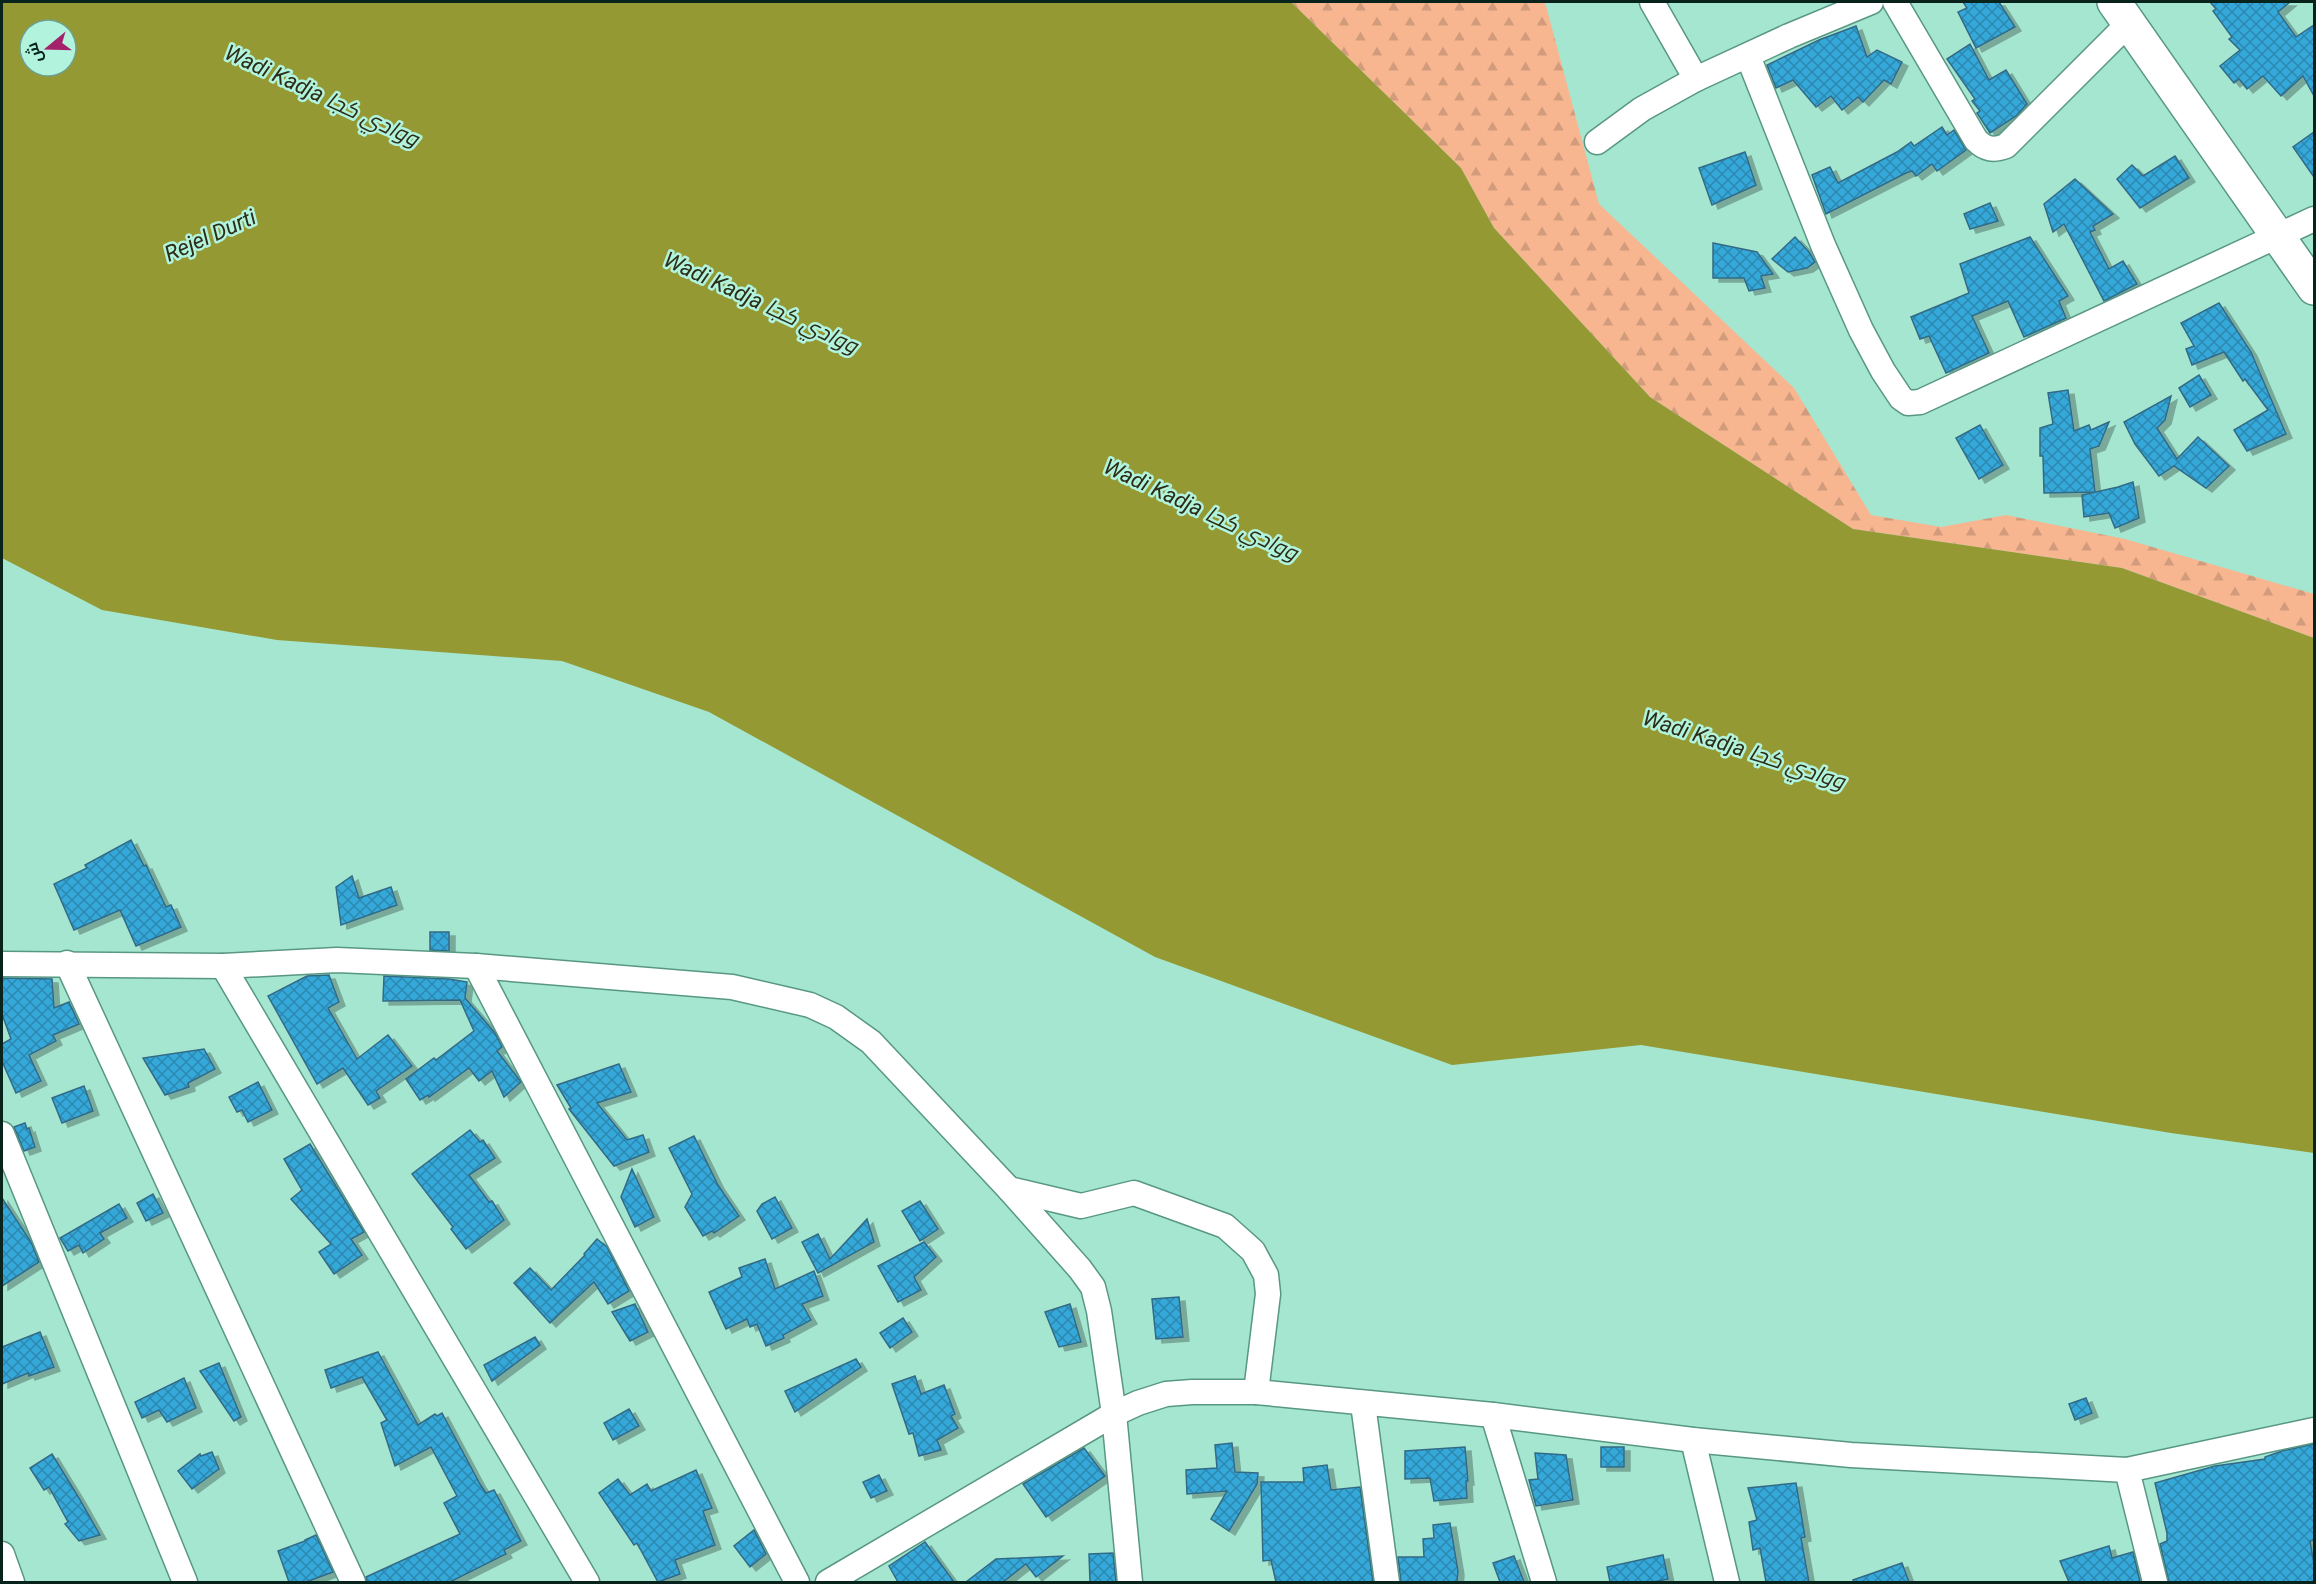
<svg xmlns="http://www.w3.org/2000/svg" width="2316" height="1584" viewBox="0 0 2316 1584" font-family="Roboto,Cairo,sans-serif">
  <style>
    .forest { fill: url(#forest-firs) }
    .water { fill: #949933; fill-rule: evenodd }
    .building { fill: url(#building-cross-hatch); stroke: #336a85; stroke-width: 1.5; filter: url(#shadow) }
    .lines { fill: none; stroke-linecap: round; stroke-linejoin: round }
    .street-casing { stroke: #589784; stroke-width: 27 }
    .secondary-casing { stroke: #589784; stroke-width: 36 }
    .street { stroke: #fff; stroke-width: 24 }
    .secondary { stroke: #fff; stroke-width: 33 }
    .labels { text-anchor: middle; stroke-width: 5; stroke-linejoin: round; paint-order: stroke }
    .water-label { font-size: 22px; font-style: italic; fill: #2c2d17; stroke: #b2f3dd }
  </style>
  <defs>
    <pattern id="forest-firs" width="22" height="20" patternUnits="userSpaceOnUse" patternTransform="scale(1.5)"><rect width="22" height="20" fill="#f7b690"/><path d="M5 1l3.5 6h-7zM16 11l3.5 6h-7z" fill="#d29c7c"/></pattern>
    <pattern id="building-cross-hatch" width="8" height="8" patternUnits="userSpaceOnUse" patternTransform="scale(1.5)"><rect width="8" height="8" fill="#35a8da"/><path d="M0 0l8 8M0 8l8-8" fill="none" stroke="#2b88b0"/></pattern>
    <filter id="shadow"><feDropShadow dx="6" dy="4" stdDeviation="0" flood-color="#0004"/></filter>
  </defs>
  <rect width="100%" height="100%" fill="#a5e6d0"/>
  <polygon class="forest" points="1291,2 1545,2 1599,204 1794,388 1871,515 1941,527 2006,515 2125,539 2314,594 2314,638 2122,568 1853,529 1650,397 1494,228 1461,168"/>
  <path class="water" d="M 2,2 L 1291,2 L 1461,168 L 1494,228 L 1650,397 L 1853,529 L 2122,568 L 2314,638 L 2314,1153 L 2171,1133 L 1641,1045 L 1452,1065 L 1155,957 L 709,712 L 562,661 L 277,640 L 102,610 L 2,558 ZM 30,30 L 66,30 L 66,66 L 30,66 Z"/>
  <g class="building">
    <polygon points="1963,2 1999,2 2015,27 1976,48 1958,12 1967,8"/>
    <polygon points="2210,2 2290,2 2278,12 2296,37 2314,25 2314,96 2303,76 2281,96 2263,76 2247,89 2239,79 2234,83 2220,66 2240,50 2229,39 2232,37 2213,11 2216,9"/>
    <polygon points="1856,26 1867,57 1877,50 1902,62 1891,84 1884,80 1863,102 1858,97 1842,110 1831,96 1816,107 1793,80 1776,88 1767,65 1819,40"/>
    <polygon points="1970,44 1989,80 2006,70 2027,104 2016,116 1990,133 1977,113 1980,111 1972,101 1975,99 1947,59"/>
    <polygon points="1942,127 1947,135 1954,130 1966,150 1937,171 1932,164 1916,176 1912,171 1906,173 1826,214 1812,175 1830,167 1838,183 1897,152 1911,142 1914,146"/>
    <polygon points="2314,132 2314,177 2293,147"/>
    <polygon points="1745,152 1756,185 1712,205 1699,168"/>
    <polygon points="2175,156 2189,178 2140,208 2117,179 2132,165 2143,176"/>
    <polygon points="2075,179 2113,214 2093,226 2095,230 2090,232 2109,269 2123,261 2137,284 2104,301 2064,224 2053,232 2044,204"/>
    <polygon points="1990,203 1998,221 1970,229 1964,214"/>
    <polygon points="1795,237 1809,252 1815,262 1807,268 1788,272 1772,259"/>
    <polygon points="2030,237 2068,296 2059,301 2066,318 2024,337 2008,301 1972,316 1989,353 1946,373 1929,336 1920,339 1911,317 1969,293 1960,264"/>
    <polygon points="1713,243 1757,252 1773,274 1761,276 1765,288 1749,291 1744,278 1713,278"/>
    <polygon points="2219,303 2251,352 2286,434 2247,451 2234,430 2268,410 2245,379 2243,381 2224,352 2192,365 2186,349 2194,346 2181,323"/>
    <polygon points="2199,375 2211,395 2190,407 2179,388"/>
    <polygon points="2068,390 2074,431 2089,425 2091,430 2109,422 2099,446 2090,449 2095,492 2044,493 2043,456 2040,456 2040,428 2053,424 2048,393"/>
    <polygon points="2171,396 2165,420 2157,428 2177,459 2198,437 2229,466 2206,488 2174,466 2159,476 2135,444 2124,422"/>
    <polygon points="1980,425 2003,465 1979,479 1956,438"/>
    <polygon points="2133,482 2139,518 2115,528 2109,513 2084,517 2082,495 2118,487"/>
    <polygon points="131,840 144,866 146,865 166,907 171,905 181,927 136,946 120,910 74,930 54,884 87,868 85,865"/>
    <polygon points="352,876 359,898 391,887 397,905 341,925 336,887"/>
    <polygon points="430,932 449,932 449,951 430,950"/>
    <polygon points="329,975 339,1002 328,1008 357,1059 388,1035 412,1066 376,1091 380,1098 368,1105 343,1068 317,1084 268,996 307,976"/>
    <polygon points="384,976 449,979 467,982 465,998 495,1033 502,1047 497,1051 521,1082 504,1097 492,1071 479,1081 469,1068 429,1097 428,1095 420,1100 406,1079 434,1058 436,1060 474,1031 460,1000 383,1001"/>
    <polygon points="2,978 52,979 54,1008 69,1002 79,1024 53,1035 56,1041 29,1055 41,1081 16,1093 2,1061 2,1044 11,1039 2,1014"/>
    <polygon points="204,1049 215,1069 188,1083 189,1087 165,1095 143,1058"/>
    <polygon points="619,1064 631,1092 597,1103 627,1140 643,1135 649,1152 614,1166 569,1109 571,1108 557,1085"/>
    <polygon points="258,1082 272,1110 248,1122 242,1110 237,1112 229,1097"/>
    <polygon points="84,1086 93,1111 62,1123 52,1098"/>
    <polygon points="25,1123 27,1129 29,1128 35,1147 24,1151 14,1127"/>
    <polygon points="470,1130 480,1142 483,1140 495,1158 469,1175 489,1202 492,1201 504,1220 466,1249 451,1229 453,1227 412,1174"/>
    <polygon points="694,1136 718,1185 739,1216 714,1233 712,1231 703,1236 685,1207 692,1194 669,1148"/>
    <polygon points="310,1144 364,1232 351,1239 362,1255 334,1274 319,1252 331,1244 291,1199 302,1190 284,1159"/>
    <polygon points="632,1169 654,1217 635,1227 621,1197"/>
    <polygon points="153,1194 163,1213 146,1221 137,1203"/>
    <polygon points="775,1197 792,1228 772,1239 757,1211 762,1204"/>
    <polygon points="2,1198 31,1242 39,1262 2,1286"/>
    <polygon points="920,1201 938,1229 920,1241 902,1211"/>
    <polygon points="119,1204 127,1218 100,1233 104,1239 83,1253 79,1245 68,1251 60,1238"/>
    <polygon points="867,1219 874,1242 818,1273 802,1242 818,1234 830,1259"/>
    <polygon points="597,1239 607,1247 629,1291 608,1304 594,1282 550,1323 514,1283 530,1268 551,1290 585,1255 584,1254"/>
    <polygon points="924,1242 936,1257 914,1277 921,1290 898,1302 878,1266"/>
    <polygon points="765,1259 775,1289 814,1271 823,1296 802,1304 811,1320 783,1335 784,1338 766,1346 757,1324 750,1327 747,1319 726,1329 709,1292 742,1277 739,1268"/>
    <polygon points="1179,1297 1183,1337 1156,1339 1152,1299"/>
    <polygon points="635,1304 648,1332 630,1341 612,1312"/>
    <polygon points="1070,1304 1081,1342 1059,1347 1045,1312"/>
    <polygon points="903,1318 912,1332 890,1348 880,1333"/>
    <polygon points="40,1332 54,1367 29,1376 28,1373 2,1384 2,1347"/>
    <polygon points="535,1337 540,1345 492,1381 484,1365"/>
    <polygon points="378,1352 418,1425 435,1414 437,1416 442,1413 480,1484 486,1493 494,1490 521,1541 504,1550 506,1554 450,1582 367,1582 366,1577 460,1534 444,1503 457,1496 431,1447 395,1466 381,1423 387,1420 362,1377 331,1388 325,1370"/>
    <polygon points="856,1359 861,1367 795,1412 785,1391"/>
    <polygon points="219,1363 241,1417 234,1421 200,1371"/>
    <polygon points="915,1376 921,1394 944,1385 955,1414 951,1416 958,1428 937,1440 941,1450 919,1456 913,1433 909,1434 892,1384"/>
    <polygon points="184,1378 196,1408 167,1422 159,1410 142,1418 135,1402"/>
    <polygon points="2086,1398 2092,1413 2075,1420 2069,1404"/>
    <polygon points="629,1409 639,1426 613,1440 604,1423"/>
    <polygon points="1232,1443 1235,1472 1258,1473 1257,1484 1229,1531 1211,1519 1227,1491 1187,1494 1186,1470 1217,1468 1215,1445"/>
    <polygon points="2314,1444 2314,1540 2310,1541 2314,1564 2314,1582 2169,1582 2160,1544 2167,1541 2167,1533 2155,1483 2215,1466 2265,1459 2265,1457 2282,1451"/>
    <polygon points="1465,1447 1468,1481 1466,1481 1467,1498 1434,1501 1430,1478 1405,1479 1405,1451"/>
    <rect x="1601" y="1447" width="23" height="20"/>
    <polygon points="1084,1448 1105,1476 1046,1517 1023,1484"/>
    <polygon points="212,1452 219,1469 192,1489 178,1471 200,1454 201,1456"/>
    <polygon points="1535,1453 1566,1455 1573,1500 1536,1506 1529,1480 1538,1479"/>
    <polygon points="52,1454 79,1498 100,1535 79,1541 65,1524 68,1522 49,1487 44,1490 30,1468"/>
    <polygon points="1327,1465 1331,1490 1360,1487 1373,1582 1276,1582 1271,1560 1263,1561 1261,1482 1304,1482 1303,1468"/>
    <polygon points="696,1470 712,1508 703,1511 715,1545 675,1560 680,1574 658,1582 637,1543 634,1545 599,1493 618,1479 630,1495 647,1484 651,1491"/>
    <polygon points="879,1475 887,1491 871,1498 863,1482"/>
    <polygon points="1796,1483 1805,1537 1801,1538 1809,1582 1766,1582 1760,1548 1753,1550 1749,1522 1757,1520 1748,1488"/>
    <polygon points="1450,1523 1458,1571 1457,1582 1401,1582 1398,1557 1424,1557 1423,1539 1434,1538 1433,1525"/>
    <polygon points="754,1530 766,1554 750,1567 734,1546"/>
    <polygon points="316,1535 333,1572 306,1582 289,1582 278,1551 305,1541 305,1540"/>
    <polygon points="925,1542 954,1582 898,1582 889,1566"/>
    <polygon points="2109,1546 2112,1558 2133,1552 2140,1582 2069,1582 2060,1561"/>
    <polygon points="1113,1553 1116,1582 1090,1582 1089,1554"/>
    <polygon points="1663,1555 1668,1579 1653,1582 1610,1582 1607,1567"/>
    <polygon points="1063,1556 1036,1577 1026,1564 1003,1582 966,1582 996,1559"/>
    <polygon points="1514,1556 1524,1582 1500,1582 1493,1563"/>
    <polygon points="1902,1563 1909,1582 1854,1582 1853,1580"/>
  </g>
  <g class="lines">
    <defs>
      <g id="street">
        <polyline points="1652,2 1696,79"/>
        <path d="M 1895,2 L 1976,140 C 1985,149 1993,151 2006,146 L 2129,23"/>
        <polyline points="1748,56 1823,245 1861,330 1883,371 1901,398 1908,403 1920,402 2314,219"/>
        <polyline points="1597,142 1642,109 1696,79 1789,36 1871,2"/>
        <polyline points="67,963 353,1582"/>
        <polyline points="2,964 223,966 337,960 476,966 732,987 810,1005 836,1017 871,1042 1009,1189 1080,1269 1093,1287 1099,1311 1114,1414 1130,1582"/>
        <polyline points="223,966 587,1582"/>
        <polyline points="476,966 797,1582"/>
        <polyline points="2,1134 185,1582"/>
        <polyline points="1009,1189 1081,1206 1134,1193 1225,1226 1253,1251 1266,1275 1268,1294 1256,1392"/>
        <polyline points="1363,1404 1387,1582"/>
        <polyline points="1493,1415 1544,1582"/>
        <polyline points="1693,1440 1727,1582"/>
        <polyline points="2127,1470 2155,1582"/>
        <polyline points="2,1554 12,1582"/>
        <polyline points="828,1582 1114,1414 1138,1403 1166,1394 1192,1392 1256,1392 1493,1415 1693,1440 1851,1455 2127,1470 2314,1430"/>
      </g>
      <polyline id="secondary" points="2114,2 2314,288"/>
    </defs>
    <use href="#street" class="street-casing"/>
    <use href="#secondary" class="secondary-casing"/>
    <use href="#street" class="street"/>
    <use href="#secondary" class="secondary"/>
  </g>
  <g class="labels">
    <g class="water-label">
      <text transform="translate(322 95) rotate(25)" y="8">Wadi Kadja ووادي كجا</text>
      <text transform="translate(210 235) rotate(-24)" y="8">Rejel Durti</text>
      <text transform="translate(761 302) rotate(25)" y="8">Wadi Kadja ووادي كجا</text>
      <text transform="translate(1201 509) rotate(25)" y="8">Wadi Kadja ووادي كجا</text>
      <text transform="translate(1744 749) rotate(18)" y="8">Wadi Kadja ووادي كجا</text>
    </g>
  </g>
  <rect width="2316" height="1584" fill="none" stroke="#08231b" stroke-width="6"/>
  <g transform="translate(48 48) rotate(251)"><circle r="28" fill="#b2f3dd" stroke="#6ea08f" stroke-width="1.5"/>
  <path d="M0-4.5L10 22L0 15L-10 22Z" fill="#a6216c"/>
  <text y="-9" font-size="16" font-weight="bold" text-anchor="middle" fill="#08231b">ش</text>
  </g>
</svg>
